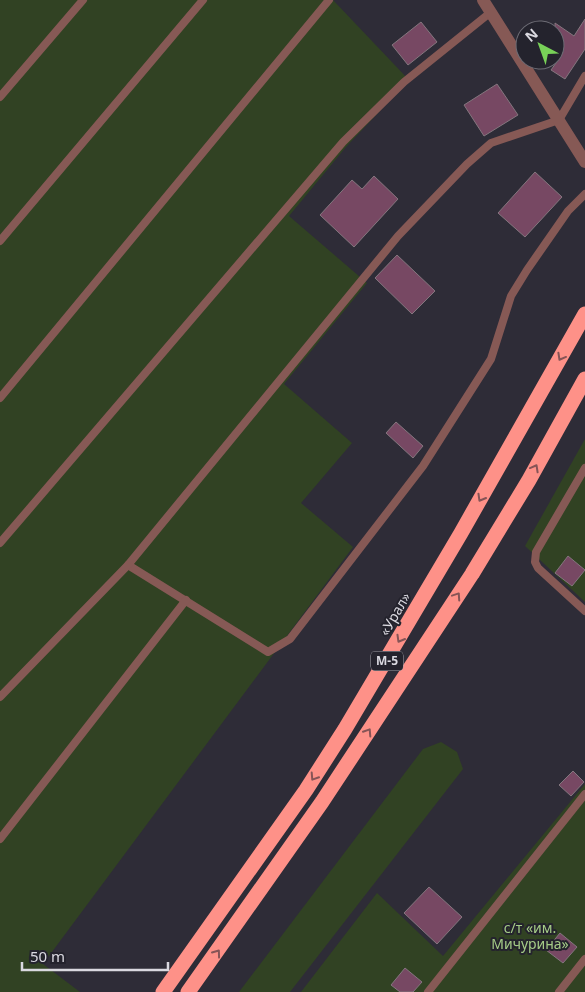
<svg xmlns="http://www.w3.org/2000/svg" width="585" height="992" viewBox="0 0 585 992" font-family="'Noto Sans',sans-serif">
  <style>
    .green { fill: #314223 }
    .building { fill: #774863; stroke: #84767e }
    .lines { fill: none; stroke-linecap: round; stroke-linejoin: round }
    .lane { stroke: #865955; stroke-width: 8 }
    .street { stroke: #865955; stroke-width: 12 }
    .highway { stroke: #fe9188; stroke-width: 15 }
    .oneway { stroke: #865456 }
    .labels { text-anchor: middle; stroke-width: 4; stroke-linejoin: round; paint-order: stroke }
    .shield { fill: #24232d; stroke: #a3a2aa; stroke-width: 1 }
    .shield-label { font-size: 12px; font-weight: bold; fill: #dad9e0 }
    .street-label { font-size: 14px; fill: #dad9e0; stroke: #24232d }
    .park-label { font-size: 14px; fill: #a5cc87; stroke: #24232d }
  </style>
  <rect width="100%" height="100%" fill="#2e2c37"/>
  <g class="green">
    <polygon points="0,0 333,0 409,80 346,147 289,216 367,283 284,384 352,443 301,503 353,547 43,964 80,992 0,992"/>
    <polygon points="585,439 585,602 525,546"/>
    <polygon points="441,742 457,752 463,769 290,992 239,992 423,749"/>
    <polygon points="585,784 585,992 301,992 377,893 443,956"/>
  </g>
  <g class="building">
    <polygon points="585,19 585,49 565,79 551,70 556,63 555,23 574,36"/>
    <polygon points="421,22 437,42 408,65 392,45"/>
    <polygon points="497,84 518,115 484,136 464,105"/>
    <polygon points="535,172 562,197 525,237 498,213"/>
    <polygon points="374,176 398,199 354,247 320,215 352,180 362,189"/>
    <polygon points="397,255 435,291 412,314 375,278"/>
    <polygon points="396,422 423,446 413,458 386,433"/>
    <polygon points="568,556 585,570 572,586 555,573"/>
    <polygon points="573,771 584,782 571,796 559,785"/>
    <polygon points="429,887 462,917 437,944 404,913"/>
    <polygon points="560,933 577,947 563,963 546,950"/>
    <polygon points="405,968 422,982 413,992 400,992 391,985"/>
  </g>
  <g class="lines">
    <g class="lane">
      <polyline points="0,97 83,0"/>
      <polyline points="0,241 203,0"/>
      <polyline points="0,398 329,0"/>
      <polyline points="585,468 536,552 535,562 538,568 585,611"/>
      <polyline points="0,543 343,142 404,82 491,12"/>
      <polyline points="128,565 268,652 290,639 423,466 491,359 511,296 527,270 568,211 585,194"/>
      <polyline points="0,697 128,565 398,236 467,164 491,143 559,120 585,76"/>
      <polyline points="0,839 186,600"/>
      <polyline points="428,992 585,794"/>
      <polyline points="559,992 585,959"/>
    </g>
    <polyline class="street" points="483,0 585,162"/>
    <g class="highway">
      <polyline points="163,992 306,790 345,729 461,533 585,314"/>
      <polyline points="188,992 322,802 472,574 529,480 585,379"/>
    </g>
  </g>
  <defs><path id="oneway-chevron" d="M-2-3.5L2.5 0L-2 3.5" fill="none" stroke-width="1.6" stroke-linecap="round" stroke-linejoin="round" transform="scale(1.25)"/></defs>
  <g class="oneway">
    <use href="#oneway-chevron" transform="translate(561 357) rotate(119)"/>
    <use href="#oneway-chevron" transform="translate(535 468) rotate(-61)"/>
    <use href="#oneway-chevron" transform="translate(481 498) rotate(120)"/>
    <use href="#oneway-chevron" transform="translate(457 596) rotate(-56)"/>
    <use href="#oneway-chevron" transform="translate(400 639) rotate(120)"/>
    <use href="#oneway-chevron" transform="translate(368 732) rotate(-57)"/>
    <use href="#oneway-chevron" transform="translate(314 777) rotate(123)"/>
    <use href="#oneway-chevron" transform="translate(217 953) rotate(-54)"/>
  </g>
  <g class="labels">
    <rect class="shield" x="371" y="651.5" width="32" height="19" rx="4"/>
    <g class="shield-label">
      <text x="387" y="665">М-5</text>
    </g>
    <g class="street-label">
      <text transform="translate(395 614) rotate(-60)" y="5">«Урал»</text>
    </g>
    <g class="park-label">
      <text x="530" y="933">с/т «им.<tspan x="530" dy="16">Мичурина»</tspan></text>
    </g>
  </g>
  <g transform="translate(540 45) rotate(319)"><circle r="24" fill="#24232d" stroke="#6d6c75"/>
  <path d="M0-4L9 19L0 12L-9 19Z" fill="#78d158"/>
  <text y="-8" font-size="14" font-weight="bold" text-anchor="middle" fill="#dad9e0">N</text>
  </g>
  <path d="M22 962v8h146v-8" fill="none" stroke="#dad9e0" stroke-width="2.5"/>
  <text x="30" y="962" font-size="15" fill="#dad9e0" stroke="#24232d" stroke-width="4" paint-order="stroke">50 m</text>
</svg>
